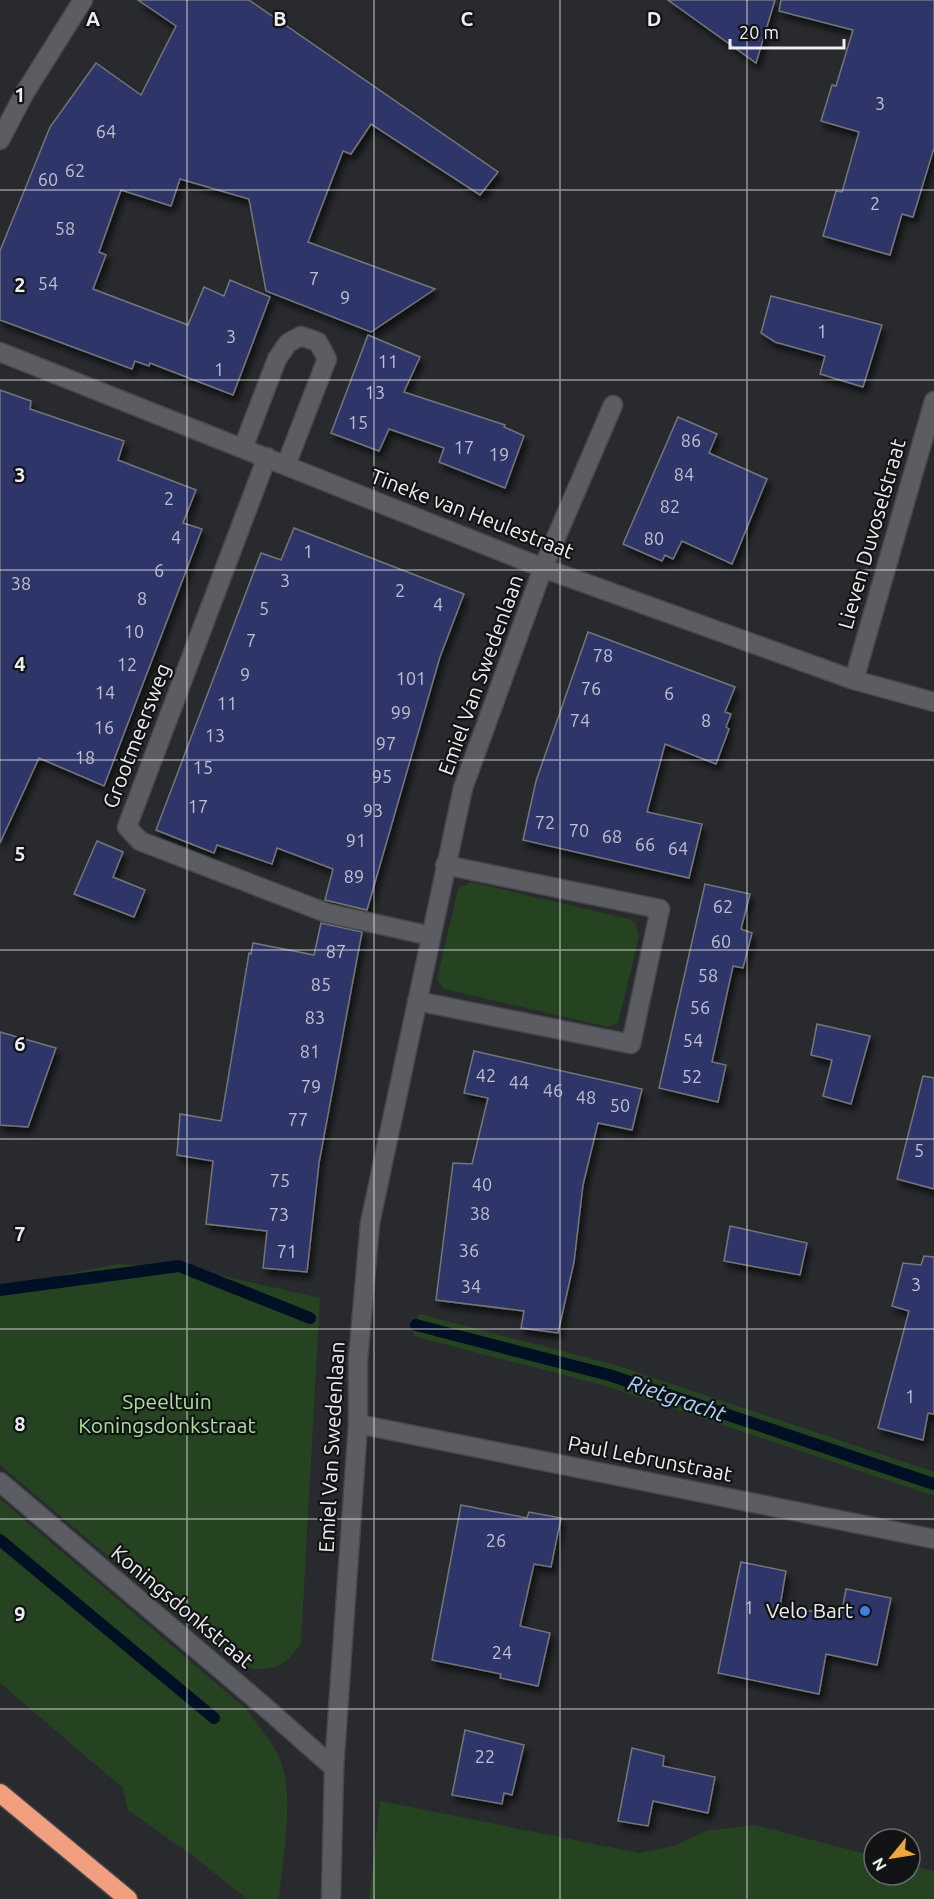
<svg xmlns="http://www.w3.org/2000/svg" width="934" height="1899" viewBox="0 0 934 1899" font-family="Ubuntu,sans-serif">
  <style>
    .green { fill: #264321 }
    .lines { fill: none; stroke-linecap: round; stroke-linejoin: round }
    .stream { stroke: #001024; stroke-width: 12 }
    .building { fill: #2e3669; stroke: #74757a; stroke-width: 1.5; filter: url(#shadow) }
    .minor-casing { stroke: #47484b; stroke-width: 21 }
    .highway-casing { stroke: #47484b; stroke-width: 21 }
    .minor { stroke: #5c5d62; stroke-width: 18 }
    .highway { stroke: #f19f7f; stroke-width: 18 }
    .grid { fill: none; stroke: #eeeef1; stroke-width: 1.5; stroke-opacity: 0.55 }
    .shop-dot { fill: #3f7fe0; stroke: #121315; stroke-width: 2 }
    .labels { text-anchor: middle; stroke-width: 4.5; stroke-linejoin: round; paint-order: stroke }
    .number-label { font-size: 18px; fill: #bec0cf }
    .street-label { font-size: 21px; fill: #eeeef1; stroke: #121315 }
    .park-label { font-size: 21px; fill: #a6e399; stroke: #121315 }
    .poi-label { font-size: 21px; fill: #eeeef1; stroke: #121315; text-anchor: end }
    .water-label { font-size: 22px; font-style: italic; fill: #aad5fc; stroke: #121315 }
    .grid-label { font-size: 20px; text-anchor: middle; font-weight: bold; fill: #eeeef1; stroke: #121315; stroke-width: 4.5; stroke-linejoin: round; paint-order: stroke }
  </style>
  <defs>
    <filter id="shadow"><feDropShadow dx="3.5" dy="6" stdDeviation="3" flood-color="#0009"/></filter>
  </defs>
  <rect width="100%" height="100%" fill="#292a2e"/>
  <g class="green">
    <polygon points="471,882 629,919 635,923 639,937 618,1023 608,1027 444,989 437,979 458,889"/>
    <path d="M 118,1264 L 201,1271 L 320,1298 L 301,1643 C 284,1669 269,1672 239,1667 L 0,1465 L 0,1287 Z"/>
    <polygon points="419,1314 612,1364 934,1472 934,1496 606,1386 413,1336"/>
    <path d="M 0,1499 L 245,1708 C 256,1723 271,1740 279,1757 C 296,1796 282,1857 279,1899 L 247,1899 L 193,1856 L 128,1810 L 123,1788 L 0,1683 Z"/>
    <polygon points="380,1801 639,1853 674,1846 706,1831 754,1825 874,1856 874,1875 910,1875 910,1865 934,1871 934,1899 369,1899"/>
  </g>
  <g class="lines">
    <g class="stream">
      <polyline points="0,1290 179,1266 310,1318"/>
      <polyline points="416,1325 609,1375 934,1484"/>
      <polyline points="0,1540 214,1718"/>
    </g>
  </g>
  <g class="building">
    <polygon points="138,0 249,0 498,172 480,195 371,124 351,154 343,151 308,242 435,289 371,332 266,291 249,199 180,179 171,206 121,190 99,252 106,255 93,289 188,325 204,287 224,296 230,280 270,297 233,395 150,363 149,366 135,361 132,369 0,320 0,251 50,127 96,63 141,95 176,26"/>
    <polygon points="668,0 775,0 756,63"/>
    <polygon points="781,0 934,0 934,148 913,217 902,214 890,255 823,236 836,191 842,192 859,132 821,121 832,85 836,86 853,30 779,11"/>
    <polygon points="771,296 882,325 863,387 820,374 825,356 775,342 761,333"/>
    <polygon points="368,335 420,357 404,392 505,425 504,427 524,436 505,488 439,462 444,448 389,429 379,451 331,433"/>
    <polygon points="0,390 31,401 30,409 124,441 118,460 196,490 183,523 202,529 104,786 39,758 0,843"/>
    <polygon points="678,417 717,434 709,453 767,479 732,564 682,541 673,559 665,555 662,561 623,544"/>
    <polygon points="294,528 464,594 440,657 367,910 325,900 333,869 277,848 272,864 217,845 214,853 156,830 261,553 281,560"/>
    <polygon points="588,632 735,687 725,712 731,714 726,727 729,729 716,764 665,744 647,812 702,824 689,878 523,840 536,781"/>
    <polygon points="97,841 123,852 113,877 145,890 134,917 74,894"/>
    <polygon points="705,884 750,894 741,929 752,933 743,968 733,966 712,1062 726,1065 718,1102 659,1088"/>
    <polygon points="321,923 362,932 319,1163 307,1272 263,1268 267,1231 206,1224 213,1161 177,1155 180,1114 221,1121 249,953 251,954 253,943 314,955"/>
    <polygon points="817,1024 870,1036 851,1104 823,1096 832,1060 811,1055"/>
    <polygon points="0,1032 56,1048 28,1127 0,1125"/>
    <polygon points="474,1051 642,1089 632,1130 598,1123 583,1185 574,1262 558,1333 521,1328 524,1311 436,1300 453,1163 472,1164 488,1098 464,1093"/>
    <polygon points="923,1076 934,1078 934,1189 897,1179"/>
    <polygon points="730,1226 807,1243 800,1275 724,1261"/>
    <polygon points="924,1256 934,1257 934,1414 928,1413 923,1440 878,1428 909,1311 892,1306 903,1263 921,1265"/>
    <polygon points="461,1505 527,1518 529,1512 561,1518 551,1567 534,1564 520,1626 550,1633 538,1686 500,1678 501,1674 432,1660"/>
    <polygon points="741,1562 786,1571 780,1606 841,1616 846,1589 891,1598 877,1665 826,1654 819,1694 718,1673"/>
    <polygon points="465,1730 524,1745 512,1795 504,1793 502,1804 452,1795"/>
    <polygon points="632,1748 664,1756 663,1766 715,1777 708,1813 653,1801 648,1826 618,1821"/>
  </g>
  <g class="lines">
    <defs>
      <g id="minor">
        <polyline points="0,140 24,94 83,0"/>
        <polyline points="0,352 543,568 854,680 934,702"/>
        <polyline points="243,448 277,359 288,343 301,336 318,342 327,359 286,465"/>
        <polyline points="267,457 127,827 140,841 327,913 431,936"/>
        <polyline points="854,680 934,401"/>
        <polyline points="417,1001 631,1044 660,909 445,865"/>
        <polyline points="358,1424 934,1539"/>
        <polyline points="0,1482 265,1707 334,1768"/>
        <polyline points="331,1899 334,1768 358,1424 358,1360 370,1223 463,788 543,568 613,405"/>
      </g>
      <polyline id="highway" points="0,1793 128,1899"/>
    </defs>
    <use href="#minor" class="minor-casing"/>
    <use href="#highway" class="highway-casing"/>
    <use href="#minor" class="minor"/>
    <use href="#highway" class="highway"/>
  </g>
  <path class="grid" d="M 187,0 L 187,1899M 374,0 L 374,1899M 560,0 L 560,1899M 747,0 L 747,1899M 0,190 L 934,190M 0,380 L 934,380M 0,570 L 934,570M 0,760 L 934,760M 0,950 L 934,950M 0,1139 L 934,1139M 0,1329 L 934,1329M 0,1519 L 934,1519M 0,1709 L 934,1709"/>
  <circle class="shop-dot" cx="865" cy="1611" r="6"/>
  <g class="labels">
    <g class="number-label">
      <text x="880" y="110">3</text>
      <text x="106" y="138">64</text>
      <text x="75" y="177">62</text>
      <text x="48" y="186">60</text>
      <text x="875" y="210">2</text>
      <text x="65" y="235">58</text>
      <text x="314" y="285">7</text>
      <text x="48" y="290">54</text>
      <text x="345" y="304">9</text>
      <text x="822" y="338">1</text>
      <text x="231" y="343">3</text>
      <text x="388" y="368">11</text>
      <text x="219" y="376">1</text>
      <text x="375" y="399">13</text>
      <text x="358" y="429">15</text>
      <text x="691" y="447">86</text>
      <text x="464" y="454">17</text>
      <text x="499" y="461">19</text>
      <text x="684" y="481">84</text>
      <text x="169" y="505">2</text>
      <text x="670" y="513">82</text>
      <text x="176" y="544">4</text>
      <text x="654" y="545">80</text>
      <text x="308" y="558">1</text>
      <text x="159" y="577">6</text>
      <text x="285" y="587">3</text>
      <text x="21" y="590">38</text>
      <text x="400" y="597">2</text>
      <text x="142" y="605">8</text>
      <text x="438" y="611">4</text>
      <text x="264" y="615">5</text>
      <text x="134" y="638">10</text>
      <text x="251" y="647">7</text>
      <text x="603" y="662">78</text>
      <text x="127" y="671">12</text>
      <text x="245" y="681">9</text>
      <text x="411" y="685">101</text>
      <text x="591" y="695">76</text>
      <text x="105" y="699">14</text>
      <text x="669" y="700">6</text>
      <text x="227" y="710">11</text>
      <text x="401" y="719">99</text>
      <text x="580" y="727">74</text>
      <text x="706" y="727">8</text>
      <text x="104" y="734">16</text>
      <text x="215" y="742">13</text>
      <text x="386" y="750">97</text>
      <text x="85" y="764">18</text>
      <text x="203" y="774">15</text>
      <text x="382" y="783">95</text>
      <text x="198" y="813">17</text>
      <text x="373" y="817">93</text>
      <text x="545" y="829">72</text>
      <text x="579" y="837">70</text>
      <text x="612" y="843">68</text>
      <text x="356" y="847">91</text>
      <text x="645" y="851">66</text>
      <text x="678" y="855">64</text>
      <text x="354" y="883">89</text>
      <text x="723" y="913">62</text>
      <text x="721" y="948">60</text>
      <text x="336" y="958">87</text>
      <text x="708" y="982">58</text>
      <text x="321" y="991">85</text>
      <text x="700" y="1014">56</text>
      <text x="315" y="1024">83</text>
      <text x="693" y="1047">54</text>
      <text x="310" y="1058">81</text>
      <text x="486" y="1082">42</text>
      <text x="692" y="1083">52</text>
      <text x="519" y="1089">44</text>
      <text x="311" y="1093">79</text>
      <text x="553" y="1097">46</text>
      <text x="586" y="1104">48</text>
      <text x="620" y="1112">50</text>
      <text x="298" y="1126">77</text>
      <text x="919" y="1157">5</text>
      <text x="280" y="1187">75</text>
      <text x="482" y="1191">40</text>
      <text x="480" y="1220">38</text>
      <text x="279" y="1221">73</text>
      <text x="469" y="1257">36</text>
      <text x="287" y="1258">71</text>
      <text x="916" y="1291">3</text>
      <text x="471" y="1293">34</text>
      <text x="910" y="1403">1</text>
      <text x="496" y="1547">26</text>
      <text x="749" y="1614">1</text>
      <text x="502" y="1659">24</text>
      <text x="485" y="1763">22</text>
    </g>
    <g class="street-label">
      <text transform="translate(472 514) rotate(21)" y="7">Tineke van Heulestraat</text>
      <text transform="translate(872 534) rotate(-74)" y="7">Lieven Duvoselstraat</text>
      <text transform="translate(481 675) rotate(-70)" y="7">Emiel Van Swedenlaan</text>
      <text transform="translate(137 736) rotate(-69)" y="7">Grootmeersweg</text>
      <text transform="translate(332 1447) rotate(-87)" y="7">Emiel Van Swedenlaan</text>
      <text transform="translate(650 1459) rotate(11)" y="7">Paul Lebrunstraat</text>
      <text transform="translate(182 1607) rotate(40)" y="7">Koningsdonkstraat</text>
    </g>
    <g class="park-label">
      <text x="167" y="1409">Speeltuin<tspan x="167" dy="24">Koningsdonkstraat</tspan></text>
    </g>
    <g class="poi-label">
      <text x="853" y="1618">Velo Bart</text>
    </g>
    <g class="water-label">
      <text transform="translate(677 1398) rotate(19)" y="8">Rietgracht</text>
    </g>
  </g>
  <g class="grid-label">
    <text x="93" y="26">A</text>
    <text x="280" y="26">B</text>
    <text x="467" y="26">C</text>
    <text x="654" y="26">D</text>
    <text x="20" y="102">1</text>
    <text x="20" y="292">2</text>
    <text x="20" y="482">3</text>
    <text x="20" y="671">4</text>
    <text x="20" y="861">5</text>
    <text x="20" y="1051">6</text>
    <text x="20" y="1241">7</text>
    <text x="20" y="1431">8</text>
    <text x="20" y="1621">9</text>
  </g>
  <g transform="translate(892 1857) rotate(240)"><circle r="28" fill="#121315" stroke="#6a6b6d" stroke-width="1.5"/>
  <path d="M0-4.5L10 22L0 15L-10 22Z" fill="#eea73c"/>
  <text y="-9" font-size="16" font-weight="bold" text-anchor="middle" fill="#eeeef1">N</text>
  </g>
  <path d="M730 39v9h114v-9" fill="none" stroke="#eeeef1" stroke-width="3"/>
  <text x="739" y="39" font-size="18" fill="#eeeef1" stroke="#121315" stroke-width="4.5" paint-order="stroke">20 m</text>
</svg>
